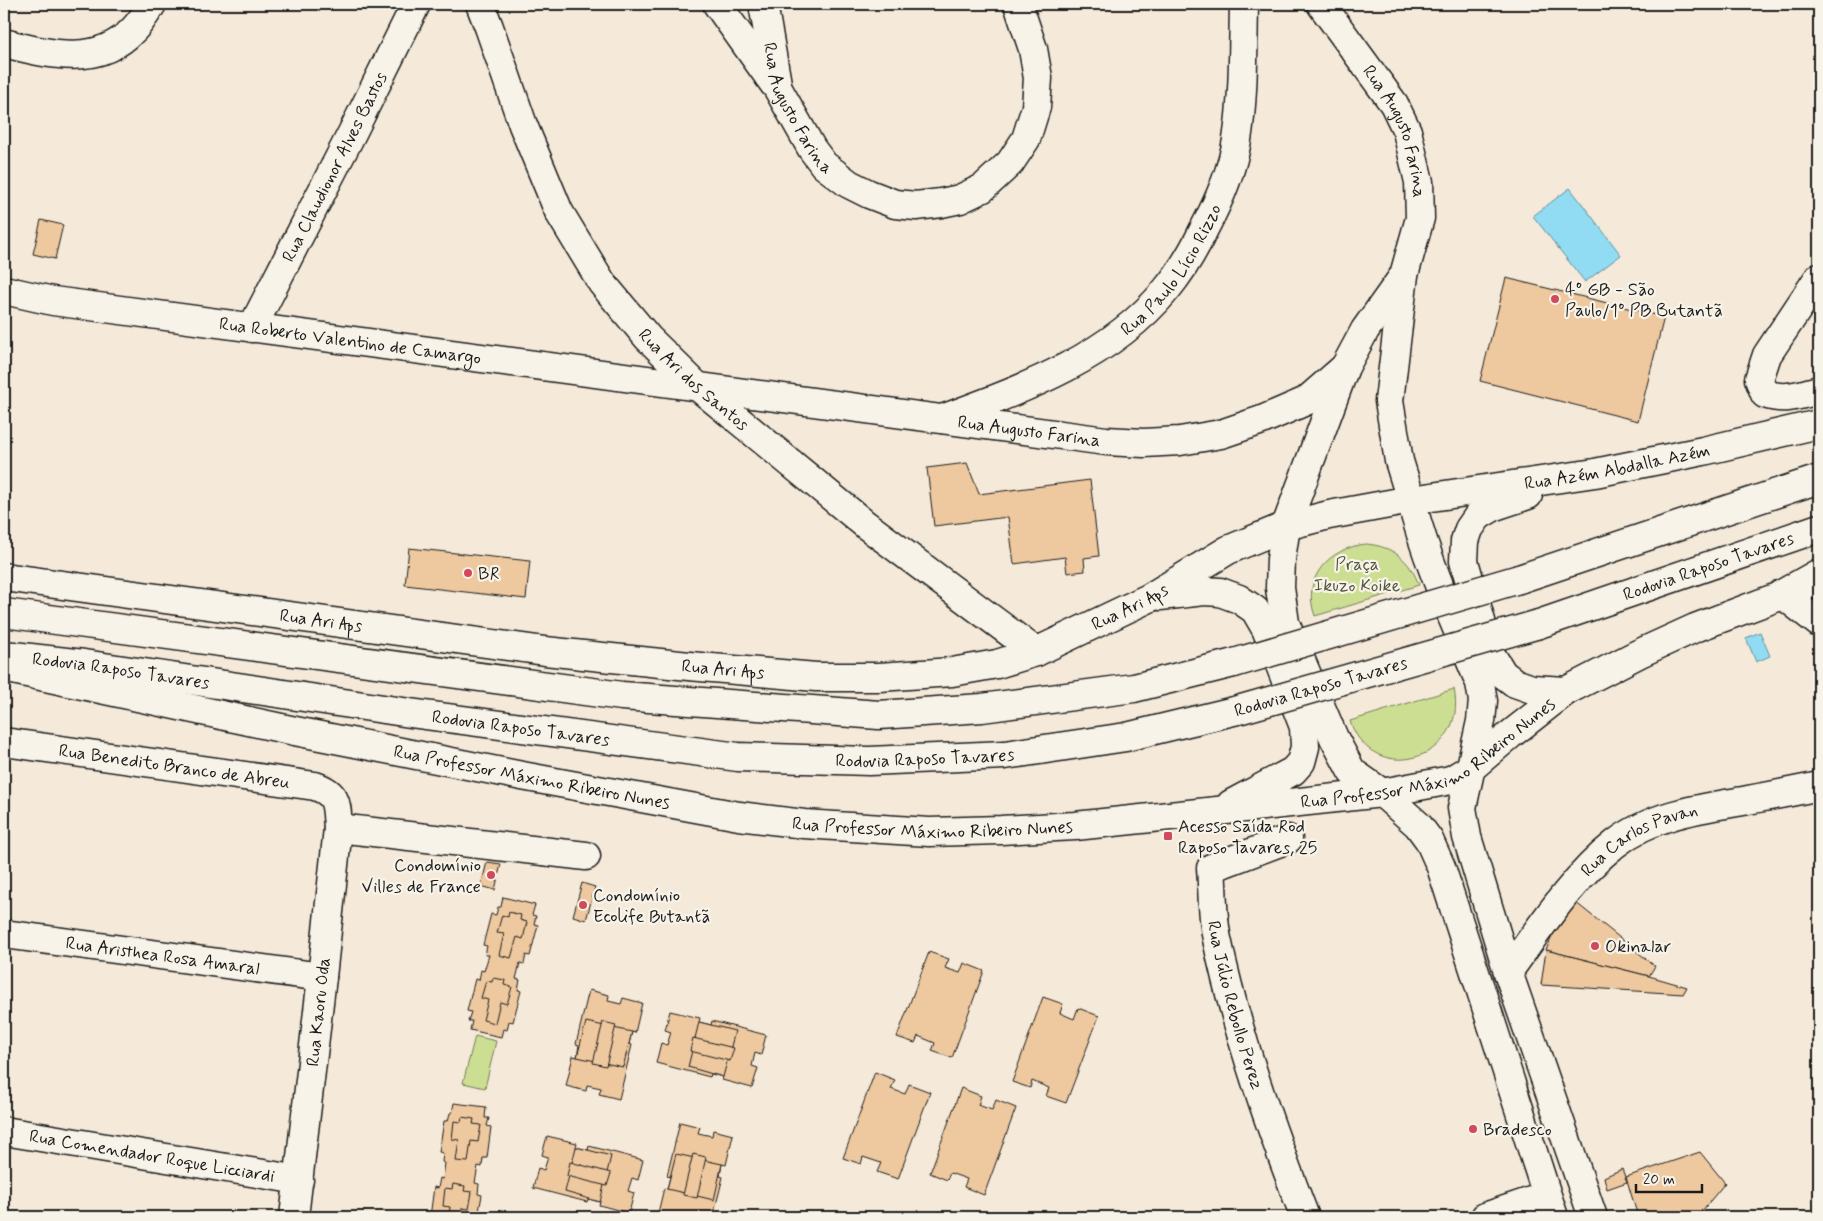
<svg xmlns="http://www.w3.org/2000/svg" width="1823" height="1221" viewBox="0 0 1823 1221" font-family="Mynerve,sans-serif">
  <style>
    .green { fill: #ccde92; stroke: #747d57 }
    .water { fill: #91dcf2; stroke: #628f9c }
    .building { fill: #eec89e; stroke: #1c1c1c }
    .lines { fill: none; stroke-linecap: round; stroke-linejoin: round }
    .minor-casing { stroke: #1c1c1c; stroke-width: 31 }
    .major-casing { stroke: #1c1c1c; stroke-width: 31 }
    .highway-casing { stroke: #1c1c1c; stroke-width: 31 }
    .minor { stroke: #f7f3e8; stroke-width: 28 }
    .major { stroke: #f7f3e8; stroke-width: 28 }
    .highway { stroke: #f7f3e8; stroke-width: 28 }
    .highway-bridge-casing { stroke: #1c1c1c; stroke-width: 31; stroke-linecap: butt }
    .highway-bridge { stroke: #f7f3e8; stroke-width: 28 }
    .poi-dot { fill: #d1495b; stroke: #f7f3e8; stroke-width: 2 }
    .labels { text-anchor: middle; stroke-width: 4.5; stroke-linejoin: round; paint-order: stroke }
    .street-label { font-size: 18px; fill: #1c1c1c; stroke: #f7f3e8 }
    .poi-label { font-size: 18px; fill: #1c1c1c; stroke: #f7f3e8; text-anchor: start }
    .park-label { font-size: 18px; fill: #51563f; stroke: #f7f3e8 }
  </style>
  <rect width="100%" height="100%" fill="#f5ead9"/>
  <filter id="ink" filterUnits="userSpaceOnUse"><feTurbulence type="fractalNoise" baseFrequency=".02" numOctaves="2"/><feDisplacementMap in="SourceGraphic" scale="10" xChannelSelector="R" yChannelSelector="G"/><feConvolveMatrix kernelMatrix="1 2 1 2 8 2 1 2 1" color-interpolation-filters="sRGB"/></filter>
  <g filter="url(#ink)">
    <g class="green">
      <path d="M 1366,544 C 1393,546 1410,560 1419,585 L 1315,616 C 1301,578 1329,548 1366,544 Z"/>
      <path d="M 1454,689 C 1469,758 1376,788 1351,724 L 1350,721 Z"/>
      <polygon points="475,1036 496,1041 485,1088 463,1083"/>
    </g>
    <g class="water">
      <polygon points="1570,188 1621,255 1585,282 1533,216"/>
      <polygon points="1760,632 1770,656 1756,662 1746,638"/>
    </g>
    <g class="building">
      <polygon points="41,220 63,225 55,259 33,254"/>
      <polygon points="1506,278 1664,317 1638,421 1480,381"/>
      <polygon points="967,463 979,494 1090,480 1099,556 1084,558 1085,571 1067,573 1065,557 1014,564 1008,517 934,526 927,468"/>
      <polygon points="409,548 530,561 526,599 405,585"/>
      <polygon points="487,862 501,864 495,890 481,886"/>
      <polygon points="582,883 595,887 586,920 573,916"/>
      <polygon points="503,897 535,905 532,915 536,916 534,924 538,925 530,956 526,955 524,964 520,963 516,979 520,980 518,990 521,991 513,1022 509,1021 507,1030 503,1029 501,1037 470,1030 472,1021 468,1021 471,1012 467,1011 475,979 479,980 481,970 484,971 489,955 485,955 487,946 483,945 491,914 496,915 498,907 501,907"/>
      <polygon points="1575,902 1655,966 1649,976 1546,950 1554,932"/>
      <polygon points="509,912 521,915 520,920 527,922 523,939 517,937 511,958 499,955 504,934 497,933 502,915 508,917"/>
      <polygon points="1546,950 1649,976 1687,987 1683,994 1541,985"/>
      <polygon points="929,952 949,959 945,968 960,973 964,963 984,971 952,1058 932,1051 935,1043 918,1036 915,1043 897,1037"/>
      <polygon points="493,978 505,980 504,985 512,987 507,1004 500,1002 495,1023 483,1020 488,1000 481,998 486,981 492,982"/>
      <polygon points="589,990 609,995 608,1001 621,1004 623,998 642,1003 635,1033 632,1032 629,1044 632,1045 619,1099 599,1094 601,1088 587,1085 586,1091 566,1086 573,1056 577,1057 579,1045 576,1044"/>
      <polygon points="1043,997 1063,1004 1060,1013 1074,1019 1078,1008 1099,1016 1066,1103 1046,1096 1049,1088 1032,1081 1030,1088 1012,1082"/>
      <polygon points="670,1011 700,1018 699,1022 711,1025 712,1021 766,1035 761,1055 755,1053 752,1066 758,1068 752,1088 722,1080 723,1077 711,1074 710,1077 656,1063 661,1043 667,1045 671,1032 665,1030"/>
      <polygon points="586,1022 632,1032 623,1067 577,1057"/>
      <polygon points="603,1022 616,1025 606,1066 593,1063"/>
      <polygon points="699,1022 735,1031 723,1077 688,1067"/>
      <polygon points="693,1038 734,1048 730,1061 690,1051"/>
      <polygon points="875,1072 895,1080 891,1089 905,1094 909,1084 930,1092 898,1179 877,1172 881,1163 863,1157 861,1164 843,1158"/>
      <polygon points="961,1088 981,1096 978,1105 992,1110 996,1100 1016,1108 984,1195 964,1187 967,1179 950,1173 947,1180 930,1173"/>
      <polygon points="454,1103 486,1107 485,1118 489,1118 487,1126 491,1127 487,1158 483,1158 482,1167 478,1166 475,1183 479,1184 478,1194 482,1195 478,1217 430,1217 434,1187 438,1188 440,1178 443,1179 445,1163 442,1162 443,1153 439,1152 444,1121 448,1121 450,1113 452,1113"/>
      <polygon points="462,1117 474,1119 473,1124 481,1125 478,1142 471,1141 468,1162 456,1161 459,1140 452,1139 454,1121 461,1122"/>
      <polygon points="680,1122 700,1127 698,1133 712,1136 713,1130 733,1135 726,1165 722,1164 720,1176 723,1177 713,1217 657,1217 664,1188 667,1189 670,1177 667,1176"/>
      <polygon points="547,1136 577,1143 576,1147 588,1150 589,1146 643,1160 638,1180 632,1178 628,1191 634,1193 629,1213 599,1205 600,1202 588,1199 587,1202 533,1188 538,1168 544,1170 548,1157 542,1155"/>
      <polygon points="576,1147 611,1156 600,1202 565,1192"/>
      <polygon points="1700,1152 1725,1183 1697,1217 1638,1217 1626,1177"/>
      <polygon points="676,1154 722,1164 714,1200 667,1189"/>
      <polygon points="693,1154 706,1157 697,1198 683,1195"/>
      <polygon points="570,1162 611,1173 607,1186 567,1176"/>
      <polygon points="1622,1169 1627,1182 1607,1189 1604,1177"/>
      <polygon points="453,1184 465,1186 464,1191 472,1192 469,1209 462,1208 461,1217 449,1217 450,1207 443,1206 445,1188 452,1189"/>
    </g>
    <g class="lines">
      <defs>
        <g id="minor">
          <path id="s1" d="M 480,4 L 489,27 L 523,125 L 559,212 L 602,283 L 648,338 L 697,386 L 866,525 L 1036,652"/>
          <polyline points="717,4 774,84"/>
          <path id="s2" d="M 763,4 L 778,89 L 812,149 L 824,165 L 849,184 L 869,194 L 895,204 L 916,206 L 941,203 L 960,199 L 983,188 L 1010,163 L 1026,139 L 1036,107 L 1038,78 L 1033,49 L 1018,4"/>
          <path id="s3" d="M 1321,4 L 1394,104 L 1407,131 L 1419,182 L 1420,218 L 1404,275 L 1389,401 L 1399,461 L 1411,500"/>
          <path d="M 4,43 C 48,54 98,68 134,29 C 141,22 147,12 152,4"/>
          <path d="M 1819,277 L 1767,355 L 1759,379 L 1765,394 C 1785,401 1799,395 1819,390"/>
          <path id="s4" d="M 4,290 L 53,301 L 1106,441 L 1144,443 L 1180,441 L 1221,434 L 1262,420 L 1306,401 L 1345,367"/>
          <path id="s5" d="M 252,328 L 353,131 L 416,4"/>
          <path id="s6" d="M 942,419 C 1023,389 1110,358 1166,290 C 1181,272 1194,250 1204,229 C 1219,201 1232,171 1237,140 C 1244,95 1243,49 1244,4"/>
          <polyline points="1286,526 1345,367 1365,330 1402,278"/>
          <polyline points="1782,594 1819,623"/>
          <path id="s7" d="M 4,742 L 315,786 C 339,794 336,806 338,828 L 322,977 L 294,1217"/>
          <polyline points="338,828 586,856"/>
          <path id="s8" d="M 1288,839 L 1211,868 C 1213,891 1212,917 1217,939 C 1237,1034 1270,1127 1305,1217"/>
          <path id="s9" d="M 4,934 L 322,977"/>
          <path id="s10" d="M 1508,972 C 1540,928 1572,878 1615,844 C 1650,816 1695,809 1737,802 C 1764,797 1792,792 1819,786"/>
          <path id="s11" d="M 4,1131 L 299,1180"/>
          <polyline points="1485,1217 1546,1196"/>
        </g>
        <g id="major">
          <polyline points="1528,495 1495,506 1478,516 1469,529 1465,541 1464,561 1490,653 1503,674 1515,683 1532,689 1566,691"/>
          <path d="M 1411,500 C 1427,563 1455,623 1480,683 L 1483,701 L 1481,721 L 1462,808 L 1467,837 L 1508,972 L 1593,1217"/>
          <polyline points="1286,526 1281,559 1280,588 1285,623 1334,738 1352,772 1382,793 1418,825 1429,840 1441,867 1554,1217"/>
          <path id="s12" d="M 4,577 L 545,651 L 689,666 L 816,677 L 879,677 L 952,672 L 997,664 L 1036,652 L 1149,598 L 1228,550 L 1286,526 L 1329,515 L 1411,500 L 1595,473 L 1703,451 L 1819,424"/>
          <polyline points="1160,596 1204,591 1220,592 1239,599 1255,610 1266,629 1304,727 1305,747 1301,762 1293,771 1231,804"/>
          <path id="s13" d="M 4,668 L 295,731 L 522,776 L 739,816 L 804,824 L 929,832 L 1001,830 L 1075,826 L 1217,811 L 1382,793 L 1451,780 L 1471,768 L 1511,734 L 1566,691 L 1640,653 L 1695,628 L 1804,587"/>
        </g>
        <g id="highway">
          <polyline points="1519,579 1819,479"/>
          <polyline points="1782,594 1819,573"/>
          <polyline points="4,613 622,696 879,715 982,708 1134,688 1234,663"/>
          <path id="s14" d="M 1539,624 L 1819,528"/>
          <path id="s15" d="M 4,655 L 84,664 L 410,713 L 738,757 L 869,761 L 1005,755 L 1126,737 L 1238,710"/>
        </g>
      </defs>
      <use href="#minor" class="minor-casing"/>
      <use href="#major" class="major-casing"/>
      <use href="#highway" class="highway-casing"/>
      <use href="#minor" class="minor"/>
      <use href="#major" class="major"/>
      <use href="#highway" class="highway"/>
      <defs>
        <g id="highway-bridge">
          <polyline points="1234,663 1519,579"/>
          <path id="s16" d="M 1238,710 L 1539,624"/>
        </g>
      </defs>
      <use href="#highway-bridge" class="highway-bridge-casing"/>
      <use href="#highway-bridge" class="highway-bridge"/>
    </g>
  </g>
  <g class="poi-dot">
    <circle cx="1555" cy="299" r="5"/>
    <circle cx="468" cy="573" r="5"/>
    <rect x="1163" y="831" width="10" height="10" rx="2.5"/>
    <circle cx="491" cy="875" r="5"/>
    <circle cx="583" cy="905" r="5"/>
    <circle cx="1595" cy="946" r="5"/>
    <circle cx="1473" cy="1129" r="5"/>
  </g>
  <g class="labels">
    <g class="street-label">
      <text dy="6" stroke="none"><textPath href="#s2" startOffset="111">Rua Augusto Farina</textPath></text>
      <text dy="6" stroke="none"><textPath href="#s3" startOffset="150">Rua Augusto Farina</textPath></text>
      <text dy="6" stroke="none"><textPath href="#s5" startOffset="181">Rua Claudionor Alves Bastos</textPath></text>
      <text dy="6" stroke="none"><textPath href="#s6" startOffset="281">Rua Paulo Lício Rizzo</textPath></text>
      <text dy="6" stroke="none"><textPath href="#s4" startOffset="350">Rua Roberto Valentino de Camargo</textPath></text>
      <text dy="6" stroke="none"><textPath href="#s1" startOffset="439">Rua Ari dos Santos</textPath></text>
      <text dy="6" stroke="none"><textPath href="#s4" startOffset="1035">Rua Augusto Farina</textPath></text>
      <text dy="6" stroke="none"><textPath href="#s12" startOffset="1658">Rua Azém Abdalla Azém</textPath></text>
      <text dy="6" stroke="none"><textPath href="#s14" startOffset="179">Rodovia Raposo Tavares</textPath></text>
      <text dy="6" stroke="none"><textPath href="#s12" startOffset="1145">Rua Ari Aps</textPath></text>
      <text dy="6" stroke="none"><textPath href="#s12" startOffset="320">Rua Ari Aps</textPath></text>
      <text dy="6" stroke="none"><textPath href="#s12" startOffset="725">Rua Ari Aps</textPath></text>
      <text dy="6" stroke="none"><textPath href="#s15" startOffset="118">Rodovia Raposo Tavares</textPath></text>
      <text dy="6" stroke="none"><textPath href="#s16" startOffset="86">Rodovia Raposo Tavares</textPath></text>
      <text dy="6" stroke="none"><textPath href="#s15" startOffset="522">Rodovia Raposo Tavares</textPath></text>
      <text dy="6" stroke="none"><textPath href="#s13" startOffset="1454">Rua Professor Máximo Ribeiro Nunes</textPath></text>
      <text dy="6" stroke="none"><textPath href="#s15" startOffset="928">Rodovia Raposo Tavares</textPath></text>
      <text dy="6" stroke="none"><textPath href="#s7" startOffset="172">Rua Benedito Branco de Abreu</textPath></text>
      <text dy="6" stroke="none"><textPath href="#s13" startOffset="539">Rua Professor Máximo Ribeiro Nunes</textPath></text>
      <text dy="6" stroke="none"><textPath href="#s13" startOffset="944">Rua Professor Máximo Ribeiro Nunes</textPath></text>
      <text dy="6" stroke="none"><textPath href="#s10" startOffset="191">Rua Carlos Pavan</textPath></text>
      <text dy="6" stroke="none"><textPath href="#s9" startOffset="160">Rua Aristhea Rosa Amaral</textPath></text>
      <text dy="6" stroke="none"><textPath href="#s8" startOffset="222">Rua Júlio Rebollo Perez</textPath></text>
      <text transform="translate(318 1012) rotate(-84)" y="6">Rua Kaoru Oda</text>
      <text dy="6" stroke="none"><textPath href="#s11" startOffset="150">Rua Comendador Roque Licciardi</textPath></text>
    </g>
    <g class="poi-label">
      <text x="1565" y="295">4º GB - São<tspan x="1565" dy="21">Paulo/1º PB Butantã</tspan></text>
      <text x="478" y="579">BR</text>
      <text x="1178" y="832">Acesso Saída Rod<tspan x="1178" dy="21">Raposo Tavares, 25</tspan></text>
      <text x="481" y="871" text-anchor="end">Condomínio<tspan x="481" dy="21">Villes de France</tspan></text>
      <text x="593" y="901">Condomínio<tspan x="593" dy="21">Ecolife Butantã</tspan></text>
      <text x="1605" y="952">Okinalar</text>
      <text x="1483" y="1135">Bradesco</text>
    </g>
    <g class="park-label">
      <text x="1357" y="570">Praça<tspan x="1357" dy="21">Ikuzo Koike</tspan></text>
    </g>
  </g>
  <rect width="1823" height="1221" fill="none" stroke="#f7f3e8" stroke-width="20"/>
  <rect x="10" y="10" width="1803" height="1201" fill="none" stroke="#1c1c1c" stroke-width="2" filter="url(#ink)"/>
  <path d="M1636 1184v8h66v-8" fill="none" stroke="#1c1c1c" stroke-width="2.5"/>
  <text x="1643" y="1184" font-size="15" fill="#1c1c1c" stroke="#f7f3e8" stroke-width="4" paint-order="stroke">20 m</text>
</svg>
